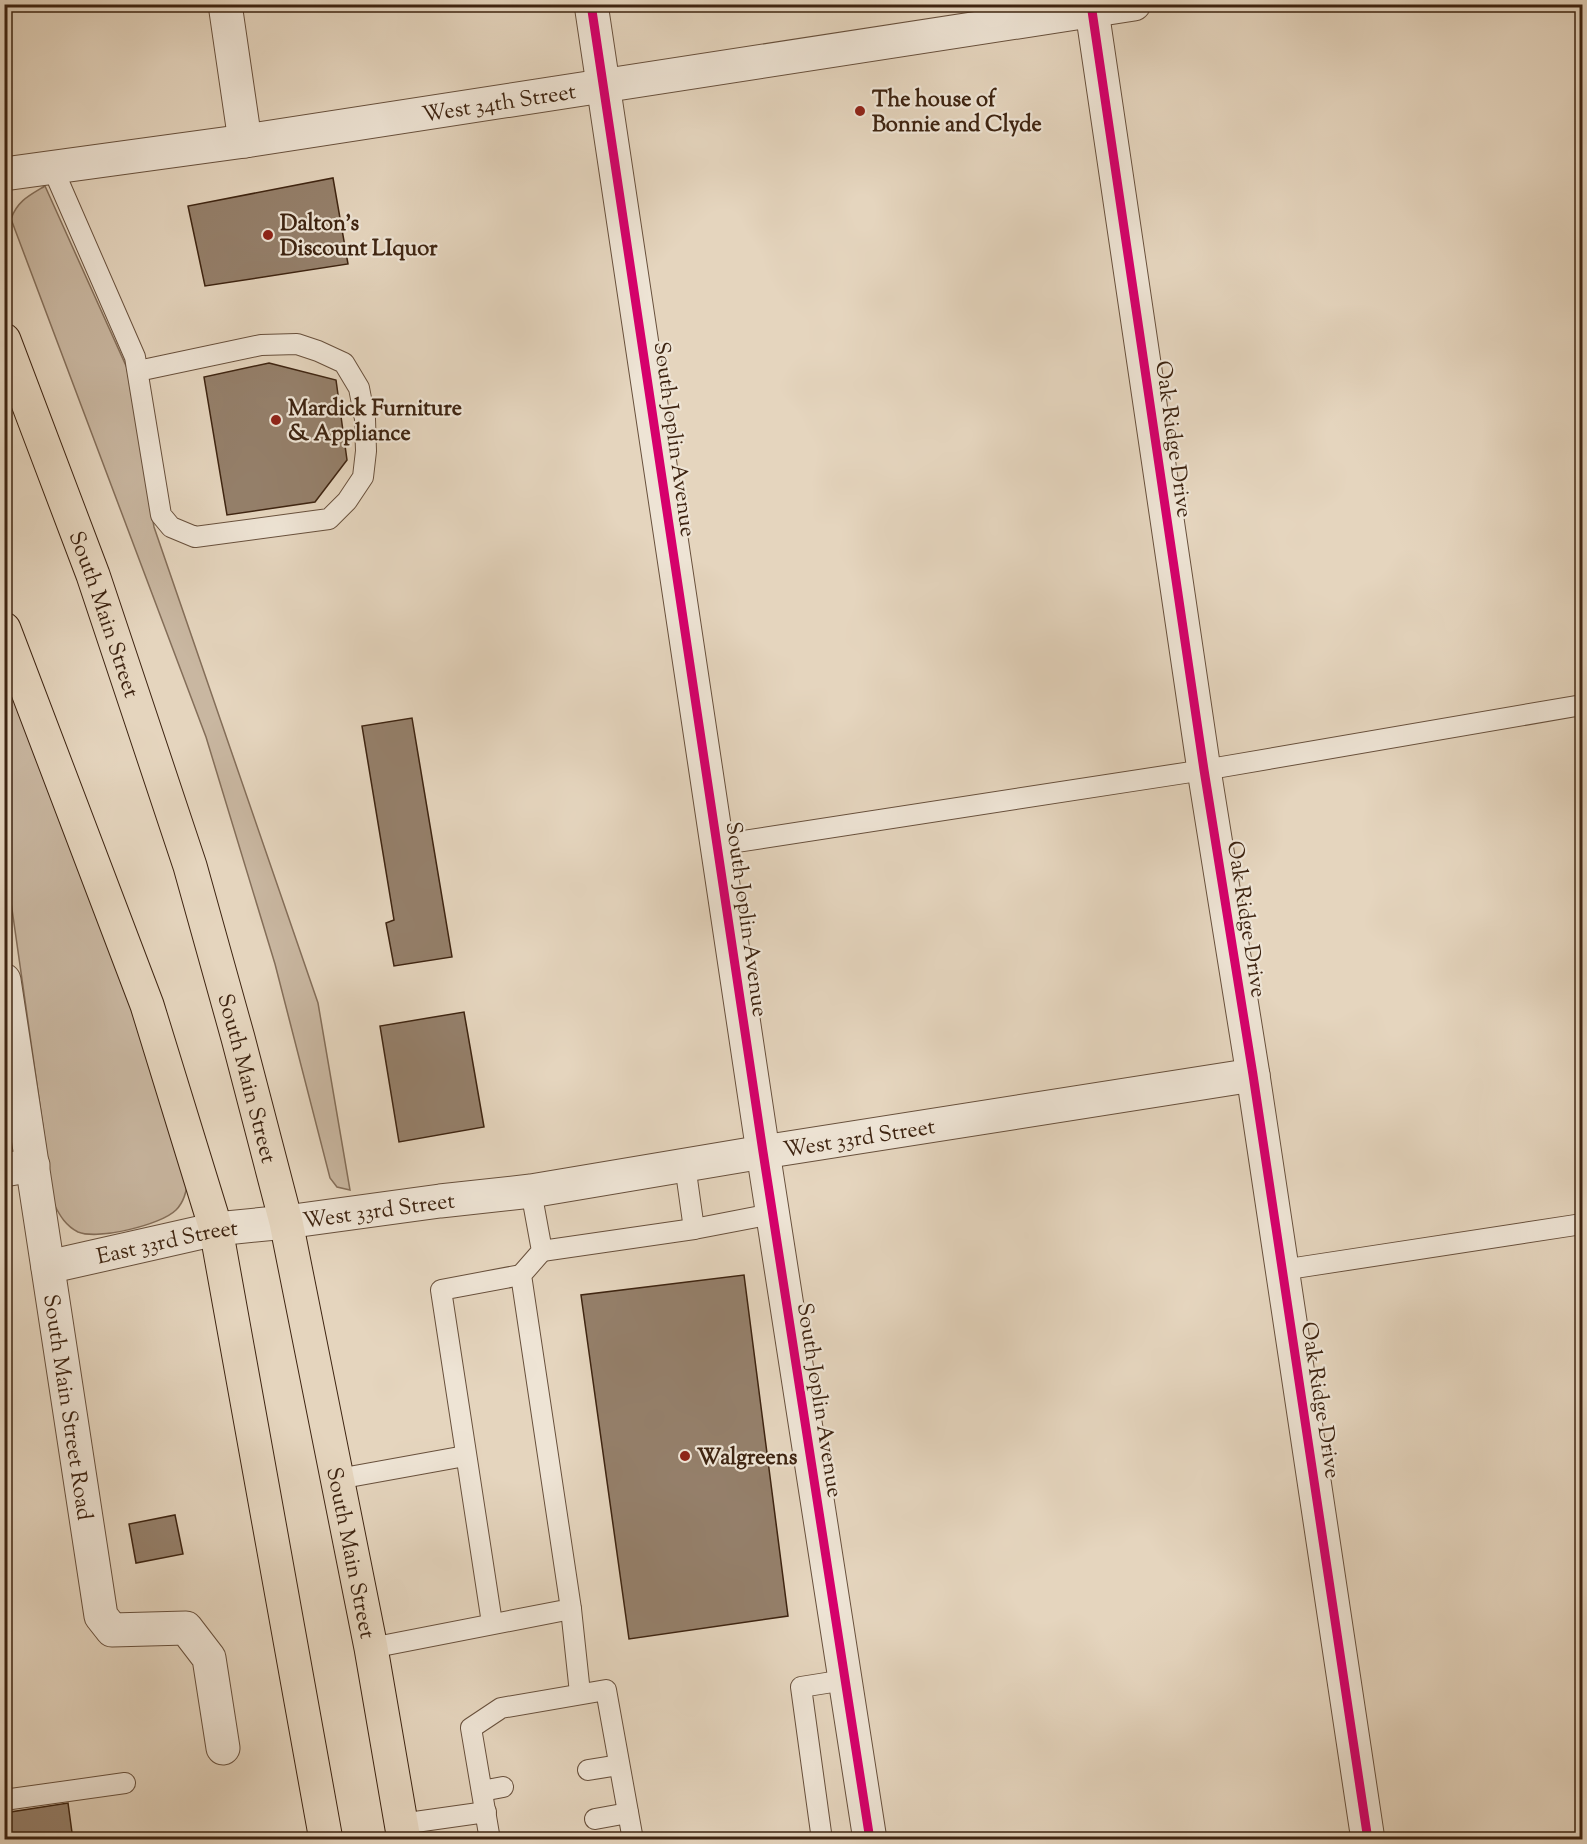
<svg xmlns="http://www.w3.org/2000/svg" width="1587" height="1844" viewBox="0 0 1587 1844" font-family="'Sorts Mill Goudy',serif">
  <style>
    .green { fill: #c9b7a1; stroke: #846e59; stroke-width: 1.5 }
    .building { fill: #95806b; stroke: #3e2411; stroke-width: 1.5 }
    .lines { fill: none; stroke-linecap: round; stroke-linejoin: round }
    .service-casing { stroke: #68503c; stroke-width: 22 }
    .minor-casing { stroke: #68503c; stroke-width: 35 }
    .primary-casing { stroke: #3e2411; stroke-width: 35 }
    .service { stroke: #eee4d5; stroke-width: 20 }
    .minor { stroke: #eee4d5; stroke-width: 33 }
    .primary { stroke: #e5d5be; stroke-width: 33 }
    .cycleway-casing { stroke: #eee4d5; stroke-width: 13 }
    .cycleway { stroke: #d6006c; stroke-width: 9 }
    .poi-dot { fill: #8f2418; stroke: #eee4d5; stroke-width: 2 }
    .labels { text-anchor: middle; stroke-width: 4.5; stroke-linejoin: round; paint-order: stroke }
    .poi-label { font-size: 22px; font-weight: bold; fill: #3e2411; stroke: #eee4d5; text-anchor: start }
    .street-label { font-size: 22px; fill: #3e2411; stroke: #eee4d5 }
  </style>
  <rect width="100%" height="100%" fill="#e5d5be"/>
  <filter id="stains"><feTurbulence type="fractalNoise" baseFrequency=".00333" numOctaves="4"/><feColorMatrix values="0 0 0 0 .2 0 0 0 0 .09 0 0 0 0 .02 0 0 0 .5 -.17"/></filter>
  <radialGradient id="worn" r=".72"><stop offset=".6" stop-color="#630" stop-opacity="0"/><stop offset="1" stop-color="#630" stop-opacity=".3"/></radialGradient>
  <g class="green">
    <path d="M 45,186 L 127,368 L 154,527 L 318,1003 L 350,1190 L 337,1187 L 330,1178 L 275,964 L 206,737 L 11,219 C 17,201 30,195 45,186 Z"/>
    <path d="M 4,666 L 114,955 L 188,1181 C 186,1192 184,1202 176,1210 C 161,1225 98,1240 78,1232 C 66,1226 60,1216 54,1204 L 5,860 Z"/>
  </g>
  <g class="building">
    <polygon points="333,178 348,264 205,286 188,206"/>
    <polygon points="269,363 336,380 347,460 315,502 227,515 204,377"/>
    <polygon points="412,718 452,957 394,966 386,923 394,920 362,726"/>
    <polygon points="464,1012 484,1127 399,1142 380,1026"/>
    <polygon points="744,1275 788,1616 629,1639 581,1295"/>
    <polygon points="175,1515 183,1554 136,1563 129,1524"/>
    <polygon points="68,1803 73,1840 4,1840 4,1813"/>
  </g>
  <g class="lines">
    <defs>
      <g id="service">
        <polyline points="53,169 135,357 161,515 171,527 195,537 329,519 347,501 363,477 366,451 365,419 359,388 344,363 318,351 297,344 261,345 138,371"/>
        <polyline points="717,845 1204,770 1582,705"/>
        <polyline points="685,1165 694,1229"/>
        <polyline points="542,1251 694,1229 772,1214"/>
        <polyline points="1282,1270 1582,1224"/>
        <polyline points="338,1479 465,1456"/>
        <polyline points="571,1609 580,1693"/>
        <polyline points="492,1623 441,1290 521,1275"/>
        <polyline points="371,1648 571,1609 521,1275 542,1251 531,1191"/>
        <polyline points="588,1770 619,1765"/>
        <polyline points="482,1791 503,1787"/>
        <polyline points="4,1800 125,1783"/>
        <polyline points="595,1819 628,1813"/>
        <polyline points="401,1824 486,1812"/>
        <polyline points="490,1840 471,1728 501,1708 606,1690 633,1840"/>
        <polyline points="822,1840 801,1687 845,1680"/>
      </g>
      <g id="minor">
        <polyline points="225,4 245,141"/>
        <polyline points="591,4 763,1152 870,1840"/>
        <polyline points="1091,4 1204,770 1253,1075 1368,1840"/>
        <path id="s1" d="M 4,174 L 245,141 L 1134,4"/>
        <path id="s2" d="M 4,980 L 101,1616 L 112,1630 L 186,1628 L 209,1658 L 223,1748"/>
        <polyline points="4,1170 33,1165"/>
        <path id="s3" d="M 48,1267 L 216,1229 L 286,1222 L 440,1201 L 531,1191 L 763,1152 L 1253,1075"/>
      </g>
      <g id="primary">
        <path id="s4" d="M 4,340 L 93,575 L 190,866 L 238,1038 L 286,1222 L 371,1648 L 404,1840"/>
        <polyline points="4,629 147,1005 216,1229 326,1840"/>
      </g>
    </defs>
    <use href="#service" class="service-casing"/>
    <use href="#minor" class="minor-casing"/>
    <use href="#primary" class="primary-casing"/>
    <use href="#service" class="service"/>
    <use href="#minor" class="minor"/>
    <use href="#primary" class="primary"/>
    <defs>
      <g id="cycleway">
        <polyline points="591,4 763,1152 870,1840"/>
        <polyline points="1091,4 1204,770 1253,1075 1368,1840"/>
      </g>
    </defs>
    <use href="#cycleway" class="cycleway-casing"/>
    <use href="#cycleway" class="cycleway"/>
  </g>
  <g class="poi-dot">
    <circle cx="860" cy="111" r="6"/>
    <circle cx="268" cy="235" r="6"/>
    <circle cx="276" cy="420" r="6"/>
    <circle cx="685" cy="1456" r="6"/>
  </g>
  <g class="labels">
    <g class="poi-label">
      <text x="872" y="106">The house of<tspan x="872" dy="25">Bonnie and Clyde</tspan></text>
      <text x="280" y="230">Dalton's<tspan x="280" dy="25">Discount LIquor</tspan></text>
      <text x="288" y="415">Mardick Furniture<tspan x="288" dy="25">&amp; Appliance</tspan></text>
      <text x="697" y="1464">Walgreens</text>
    </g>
    <g class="street-label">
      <text dy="8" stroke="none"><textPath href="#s1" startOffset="500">West 34th Street</textPath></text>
      <text transform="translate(676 439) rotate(82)" y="8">South Joplin Avenue</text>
      <text transform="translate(1175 439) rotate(82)" y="8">Oak Ridge Drive</text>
      <text dy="8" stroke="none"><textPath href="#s4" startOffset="292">South Main Street</textPath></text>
      <text transform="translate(748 919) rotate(82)" y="8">South Joplin Avenue</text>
      <text transform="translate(1248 919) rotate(81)" y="8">Oak Ridge Drive</text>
      <text dy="8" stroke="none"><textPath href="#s4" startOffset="778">South Main Street</textPath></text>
      <text dy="8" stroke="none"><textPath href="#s3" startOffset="822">West 33rd Street</textPath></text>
      <text dy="8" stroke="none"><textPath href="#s3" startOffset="336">West 33rd Street</textPath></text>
      <text dy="8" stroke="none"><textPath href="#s3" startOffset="122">East 33rd Street</textPath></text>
      <text transform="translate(821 1400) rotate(81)" y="8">South Joplin Avenue</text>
      <text transform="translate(1322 1400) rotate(81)" y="8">Oak Ridge Drive</text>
      <text dy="8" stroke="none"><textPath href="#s2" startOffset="432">South Main Street Road</textPath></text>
      <text dy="8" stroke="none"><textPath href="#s4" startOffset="1264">South Main Street</textPath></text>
    </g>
  </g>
  <rect width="1587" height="1844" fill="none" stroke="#e5d5be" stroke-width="24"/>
  <rect x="6" y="6" width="1575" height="1832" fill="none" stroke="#3e2411" stroke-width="3"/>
  <rect x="12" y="12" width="1563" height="1820" fill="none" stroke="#3e2411" stroke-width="1.5"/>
  <rect width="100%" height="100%" filter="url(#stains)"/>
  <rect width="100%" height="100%" fill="url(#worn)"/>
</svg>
